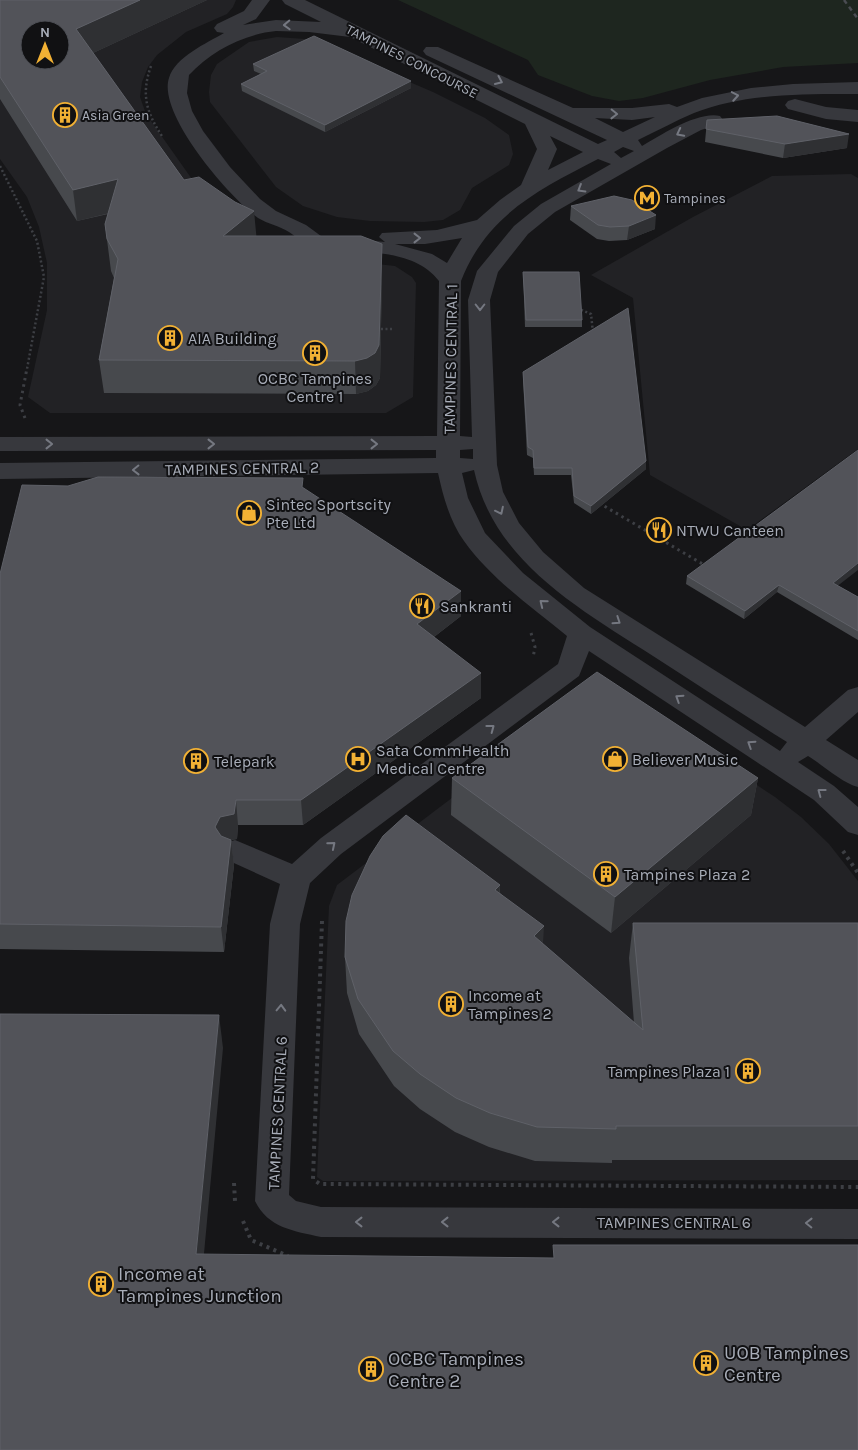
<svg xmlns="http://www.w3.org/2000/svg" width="858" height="1450" viewBox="0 0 858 1450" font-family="Karla,sans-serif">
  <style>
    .built { fill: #222225; fill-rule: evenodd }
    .green { fill: #1e261f }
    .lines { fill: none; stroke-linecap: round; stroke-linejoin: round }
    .path-far2 { stroke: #3d3f44; stroke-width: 2.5; stroke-dasharray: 2 2.5; stroke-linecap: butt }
    .path-far1 { stroke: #3d3f44; stroke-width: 3; stroke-dasharray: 2.5 4; stroke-linecap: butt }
    .path { stroke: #3d3f44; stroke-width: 4; stroke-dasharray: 3 4.5; stroke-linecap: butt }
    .minor { fill: #37383d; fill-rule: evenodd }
    .rail { stroke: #4a4c52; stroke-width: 2.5; stroke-dasharray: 4.5 4; stroke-linecap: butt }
    .wall { fill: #47494d }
    .shaded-wall { fill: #2f3033 }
    .building { fill: #525359; stroke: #5f6168; fill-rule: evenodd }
    .oneway { stroke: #757881 }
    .labels { text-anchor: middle; stroke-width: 4; stroke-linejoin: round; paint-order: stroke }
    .far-street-label { font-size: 14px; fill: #a8adb8; stroke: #111113 }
    .far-poi-label { font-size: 14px; fill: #a8adb8; stroke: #111113; text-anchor: start }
    .poi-label { font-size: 16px; fill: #a8adb8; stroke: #111113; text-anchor: start }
    .street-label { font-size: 16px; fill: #a8adb8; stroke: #111113 }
    .near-poi-label { font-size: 19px; fill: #a8adb8; stroke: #111113; text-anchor: start }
  </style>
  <rect width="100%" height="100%" fill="#161618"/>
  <g class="built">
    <path d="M 15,0 L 236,0 L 233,7 L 227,14 L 186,32 L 157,55 L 148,67 L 142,82 L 140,97 L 146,114 L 206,199 L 253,235 L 278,245 L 359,262 L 395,266 L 412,277 L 416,283 L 413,397 L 386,413 L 50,413 L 28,397 L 47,310 L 47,263 L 39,227 L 27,197 L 0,159 L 0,7 ZM 30,30 L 60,30 L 60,60 L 30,60 Z"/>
    <polygon points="277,37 305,39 323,45 433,92 485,118 509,135 513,154 509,165 472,188 460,210 443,220 424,222 370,221 337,217 303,206 276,187 210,102 209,92 211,75 217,64 249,42"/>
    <polygon points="851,174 858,178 858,449 747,530 650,475 633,298 591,275 693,217 772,176"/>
    <polygon points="633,703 775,797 801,817 829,844 858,881 858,1180 323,1181 317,1177 329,906 337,885 576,704"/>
  </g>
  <polygon class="green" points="398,0 858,0 858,63 783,67 710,80 643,98 619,101 592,96 538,75 528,60"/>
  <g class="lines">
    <g class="path-far2">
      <path d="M 151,66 C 141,94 146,112 162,136"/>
      <polyline points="0,166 37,241 44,277 27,369"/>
      <polyline points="577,308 591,314 593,333"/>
      <polyline points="381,329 393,329"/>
    </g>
    <g class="path-far1">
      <polyline points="25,418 20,405 27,368"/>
      <polyline points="599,503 706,566"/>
      <polyline points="531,633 535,647 533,658"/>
    </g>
    <g class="path">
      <polyline points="843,851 858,873"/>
      <polyline points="322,921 313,1179 320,1184 858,1187"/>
      <polyline points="234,1183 235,1201"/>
      <polyline points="243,1221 251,1240 288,1256"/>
    </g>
    <g class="minor">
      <path d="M 252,0 L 270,0 L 256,19 L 243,25 L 276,20 L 321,22 L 285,4 L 282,0 L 305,0 L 598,144 L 607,140 L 426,55 L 423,51 L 426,47 L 438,47 L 573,108 L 632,108 L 669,104 L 677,107 L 702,98 L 751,88 L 793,84 L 858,82 L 858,94 C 804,94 745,93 694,113 C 675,121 657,131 638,140 L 642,146 C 661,135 698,111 720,116 L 723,120 L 720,124 L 701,130 L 667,148 L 555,212 L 528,234 L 498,272 L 490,300 L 497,465 L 503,492 L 519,523 L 543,552 L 584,588 L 805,727 L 848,690 L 858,687 L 858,712 L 826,740 L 858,760 L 858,787 C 842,783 823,765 808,756 L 798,762 L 834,786 L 858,807 L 858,835 L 848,832 L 814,800 L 589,651 L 579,676 L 341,854 L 310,883 L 300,924 L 289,1195 L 296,1201 L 321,1207 L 858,1209 L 858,1239 L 321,1237 C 294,1231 268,1228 255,1201 L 270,924 L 280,884 L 225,859 L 220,851 L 225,843 L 235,840 L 292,864 L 321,838 L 558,664 L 567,636 C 532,607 491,579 464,541 C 450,522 443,496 438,473 L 0,479 L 0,463 L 436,458 L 436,450 L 0,451 L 0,437 L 437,436 L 439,281 C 416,251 373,253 338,250 C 328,249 317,250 308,246 C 301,243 296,236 289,232 C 280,226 268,224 258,218 C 230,198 157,114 169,78 C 175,57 207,43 224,33 L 217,32 L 214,28 L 217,24 L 244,11 ZM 276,31 L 309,32 L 350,37 L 525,124 L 537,149 L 521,185 L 500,200 L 477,220 L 437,230 L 382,233 L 379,237 L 385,242 L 321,236 L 306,225 L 276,211 L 260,199 L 230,167 L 203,131 L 192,111 L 187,93 L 189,75 C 211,51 244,34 276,31 ZM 655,117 L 623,132 L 595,118 L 632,120 ZM 550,136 L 583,152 L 548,170 L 557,149 ZM 623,147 L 634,151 L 621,158 L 614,152 ZM 598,159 L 611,164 L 541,204 L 514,226 L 477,271 L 468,300 L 472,437 L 460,436 L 461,281 C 487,215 538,190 598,159 ZM 462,238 L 447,263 L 432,254 L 395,244 L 425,244 ZM 473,449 L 473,459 L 460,458 L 460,450 ZM 474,470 C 494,562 580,609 653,656 C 698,685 742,714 787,742 L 780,751 L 590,627 L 523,573 L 485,533 L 468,498 L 462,473 Z"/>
      <polygon points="795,99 826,107 858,110 858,122 826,119 788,109 785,105 788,101"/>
    </g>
    <polyline class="rail" points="844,0 858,19"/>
  </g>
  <g class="wall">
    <polygon points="0,0 207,0 93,53 184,180 256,236 382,244 382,276 380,378 376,385 368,391 356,394 104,393 99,360 114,278 111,271 105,224 108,214 77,221 0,99"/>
    <polygon points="253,64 411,88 325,132 242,91 241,84 261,74 254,71"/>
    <polygon points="707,120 847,148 783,158 705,142"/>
    <polygon points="571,206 655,229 627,240 609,241 597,239 570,220"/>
    <polygon points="523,272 582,320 582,327 525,327"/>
    <polygon points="523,372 646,461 646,469 591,514 574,503 571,475 534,475 533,458 527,455 523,379"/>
    <polygon points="303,488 461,616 434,637 481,698 303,825 238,825 237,839 231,840 234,865 224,952 0,949 0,574"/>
    <polygon points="687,576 837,586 858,597 858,640 777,592 744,619 686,584"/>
    <polygon points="452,778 758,778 751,815 611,933 451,815"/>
    <polygon points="500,885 500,893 543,944 634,1023 629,958 633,923 858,923 858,1160 612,1160 612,1163 535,1161 489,1147 455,1132 420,1109 394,1086 359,1034 347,993 345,957"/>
  </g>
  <g class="shaded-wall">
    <polygon points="140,0 207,0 80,59 76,29"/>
    <polygon points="411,81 411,88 325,132 325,125"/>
    <polygon points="849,134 847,148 783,158 785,144"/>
    <polygon points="118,179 122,210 77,221 73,190"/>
    <polygon points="254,211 257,243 223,236"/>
    <polygon points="656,215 655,229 627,240 629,226"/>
    <polygon points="382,244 382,276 380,378 376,385 368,391 356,394 355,361"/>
    <polygon points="646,461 646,469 591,514 591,506"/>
    <polygon points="858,563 858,570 831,591 833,583"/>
    <polygon points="779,585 777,592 744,619 745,611"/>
    <polygon points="461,591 461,616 417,650 417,624"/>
    <polygon points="481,673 481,698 303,825 301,800"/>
    <polygon points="758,778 751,815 611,933 615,897"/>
    <polygon points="236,800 238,825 237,839 231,840 234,865 224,952 221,927 223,842 215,827 220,817"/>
    <polygon points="500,885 498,921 495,890"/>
    <polygon points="544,926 542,961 534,936"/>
    <polygon points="219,1015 223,1048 201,1286 196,1254"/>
  </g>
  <g class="building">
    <path d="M 0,0 L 140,0 L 76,29 L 184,180 L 199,177 L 235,202 L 254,211 L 223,236 L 361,236 L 382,244 L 379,345 L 375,353 L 367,358 L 355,361 L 99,360 L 118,259 L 107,239 L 105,224 L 118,179 L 73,190 L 0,77 ZM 30,30 L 60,30 L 60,60 L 30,60 Z"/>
    <polygon points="314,36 411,81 325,125 241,84 267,71 253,64"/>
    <polygon points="777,116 849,134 785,144 706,129 707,120"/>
    <polygon points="614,196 632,200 656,215 629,226 610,227 598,225 571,206"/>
    <polygon points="523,272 579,272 582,320 526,320"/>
    <polygon points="628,308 646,461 591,506 574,496 572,468 534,468 533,450 528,447 523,372"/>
    <polygon points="858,450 858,563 833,583 858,597 858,631 779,585 745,611 687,576"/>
    <polygon points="98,477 303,478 302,487 461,591 417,624 481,673 301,800 236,800 234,814 220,817 215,827 221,836 231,840 221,927 0,924 0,574 22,485 68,486"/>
    <polygon points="597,672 758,778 615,897 452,778"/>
    <polygon points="406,815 500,885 495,890 544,926 534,936 643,1030 633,923 858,923 858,1126 616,1126 616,1129 537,1127 490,1113 456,1098 420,1074 393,1051 358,999 345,957 346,921 352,895 370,856 383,836"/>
    <polygon points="0,1014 219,1015 196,1254 554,1258 553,1245 858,1245 858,1450 0,1450"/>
  </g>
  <defs><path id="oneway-chevron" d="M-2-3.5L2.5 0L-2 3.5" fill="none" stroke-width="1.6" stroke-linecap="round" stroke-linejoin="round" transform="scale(1.25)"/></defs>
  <g class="oneway">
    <use href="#oneway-chevron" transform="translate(287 25) rotate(178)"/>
    <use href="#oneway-chevron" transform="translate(499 81) rotate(24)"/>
    <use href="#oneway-chevron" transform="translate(735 96) rotate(-10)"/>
    <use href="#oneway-chevron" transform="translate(614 114) rotate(1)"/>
    <use href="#oneway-chevron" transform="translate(680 133) rotate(153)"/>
    <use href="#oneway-chevron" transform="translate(581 189) rotate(149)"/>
    <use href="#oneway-chevron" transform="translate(417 238)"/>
    <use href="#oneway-chevron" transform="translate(480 307) rotate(90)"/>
    <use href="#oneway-chevron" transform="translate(49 444)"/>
    <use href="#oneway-chevron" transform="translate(211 444)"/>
    <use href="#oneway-chevron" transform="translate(374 444)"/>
    <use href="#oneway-chevron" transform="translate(136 470) rotate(179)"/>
    <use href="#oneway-chevron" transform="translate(500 511) rotate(64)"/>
    <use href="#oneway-chevron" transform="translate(543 603) rotate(-141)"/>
    <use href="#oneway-chevron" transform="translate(617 621) rotate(34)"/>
    <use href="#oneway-chevron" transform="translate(679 698) rotate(-147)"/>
    <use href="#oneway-chevron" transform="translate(491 728) rotate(-37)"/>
    <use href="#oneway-chevron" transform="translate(751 744) rotate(-147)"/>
    <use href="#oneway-chevron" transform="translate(821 792) rotate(-143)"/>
    <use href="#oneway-chevron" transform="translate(332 845) rotate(-40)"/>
    <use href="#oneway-chevron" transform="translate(281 1008) rotate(-88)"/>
    <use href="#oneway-chevron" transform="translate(359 1222) rotate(-180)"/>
    <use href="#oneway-chevron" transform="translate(445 1222) rotate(180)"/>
    <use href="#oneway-chevron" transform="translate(556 1222) rotate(180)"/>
    <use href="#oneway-chevron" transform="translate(809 1223) rotate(-179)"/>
  </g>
  <defs>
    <symbol id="building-ring" viewBox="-11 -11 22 22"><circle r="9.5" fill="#111113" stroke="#f2b134" stroke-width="1.5"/><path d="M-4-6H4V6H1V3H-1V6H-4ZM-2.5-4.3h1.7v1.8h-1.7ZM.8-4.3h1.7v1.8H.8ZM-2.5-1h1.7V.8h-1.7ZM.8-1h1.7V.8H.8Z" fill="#f2b134"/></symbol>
    <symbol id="metro-ring" viewBox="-11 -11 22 22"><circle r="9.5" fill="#111113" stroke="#f2b134" stroke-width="1.5"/><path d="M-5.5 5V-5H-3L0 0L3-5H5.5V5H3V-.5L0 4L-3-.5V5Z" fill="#f2b134"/></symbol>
    <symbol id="shop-ring" viewBox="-11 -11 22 22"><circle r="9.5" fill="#111113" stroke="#f2b134" stroke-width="1.5"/><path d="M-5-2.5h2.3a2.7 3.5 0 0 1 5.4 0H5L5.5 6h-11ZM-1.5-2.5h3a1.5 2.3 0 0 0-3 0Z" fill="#f2b134"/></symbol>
    <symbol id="restaurant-ring" viewBox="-11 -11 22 22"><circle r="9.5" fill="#111113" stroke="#f2b134" stroke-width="1.5"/><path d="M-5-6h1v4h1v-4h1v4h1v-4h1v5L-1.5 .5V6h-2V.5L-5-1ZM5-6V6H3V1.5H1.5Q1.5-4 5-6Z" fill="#f2b134"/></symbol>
    <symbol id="hospital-ring" viewBox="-11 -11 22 22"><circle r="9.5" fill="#111113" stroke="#f2b134" stroke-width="1.5"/><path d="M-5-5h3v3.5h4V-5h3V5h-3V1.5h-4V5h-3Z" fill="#f2b134"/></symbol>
  </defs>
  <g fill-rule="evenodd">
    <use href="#building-ring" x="51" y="101" width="28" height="28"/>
    <use href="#metro-ring" x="633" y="184" width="28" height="28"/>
    <use href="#building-ring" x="156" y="324" width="28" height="28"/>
    <use href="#building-ring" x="301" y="339" width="28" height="28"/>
    <use href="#shop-ring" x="235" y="499" width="28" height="28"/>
    <use href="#restaurant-ring" x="645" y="516" width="28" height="28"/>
    <use href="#restaurant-ring" x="408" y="592" width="28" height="28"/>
    <use href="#hospital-ring" x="344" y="745" width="28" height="28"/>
    <use href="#shop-ring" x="601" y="745" width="28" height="28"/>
    <use href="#building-ring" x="182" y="747" width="28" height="28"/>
    <use href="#building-ring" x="592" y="860" width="28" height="28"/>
    <use href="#building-ring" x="437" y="990" width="28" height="28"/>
    <use href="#building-ring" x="734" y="1057" width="28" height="28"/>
    <use href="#building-ring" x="87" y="1270" width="28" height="28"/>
    <use href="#building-ring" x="692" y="1349" width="28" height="28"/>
    <use href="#building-ring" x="357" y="1355" width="28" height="28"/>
  </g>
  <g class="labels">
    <g class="far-street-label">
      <text transform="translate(412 61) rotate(27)" y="5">TAMPINES CONCOURSE</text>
    </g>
    <g class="far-poi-label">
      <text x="82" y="120">Asia Green</text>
      <text x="664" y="203">Tampines</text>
    </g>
    <g class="poi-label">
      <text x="188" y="344">AIA Building</text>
      <text x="315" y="384" text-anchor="middle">OCBC Tampines<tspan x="315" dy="18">Centre 1</tspan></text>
      <text x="266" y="510">Sintec Sportscity<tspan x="266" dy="18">Pte Ltd</tspan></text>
      <text x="676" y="536">NTWU Canteen</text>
      <text x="440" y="612">Sankranti</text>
      <text x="376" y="756">Sata CommHealth<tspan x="376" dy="18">Medical Centre</tspan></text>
      <text x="632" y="765">Believer Music</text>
      <text x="214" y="767">Telepark</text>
      <text x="624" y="880">Tampines Plaza 2</text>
      <text x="468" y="1001">Income at<tspan x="468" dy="18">Tampines 2</tspan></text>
      <text x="730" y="1077" text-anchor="end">Tampines Plaza 1</text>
    </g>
    <g class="street-label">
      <text transform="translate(450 359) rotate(-89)" y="6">TAMPINES CENTRAL 1</text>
      <text transform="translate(242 468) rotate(-1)" y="6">TAMPINES CENTRAL 2</text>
      <text transform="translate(277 1113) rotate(-87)" y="6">TAMPINES CENTRAL 6</text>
      <text x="674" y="1228">TAMPINES CENTRAL 6</text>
    </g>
    <g class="near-poi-label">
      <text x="118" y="1280">Income at<tspan x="118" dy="22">Tampines Junction</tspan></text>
      <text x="724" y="1359">UOB Tampines<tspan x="724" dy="22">Centre</tspan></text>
      <text x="388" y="1365">OCBC Tampines<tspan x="388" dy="22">Centre 2</tspan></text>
    </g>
  </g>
  <g transform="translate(45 45)"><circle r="24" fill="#111113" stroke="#4d4f55"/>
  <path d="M0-4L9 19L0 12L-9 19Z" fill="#f2b134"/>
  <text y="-8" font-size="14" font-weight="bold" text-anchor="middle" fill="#a8adb8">N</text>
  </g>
</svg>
